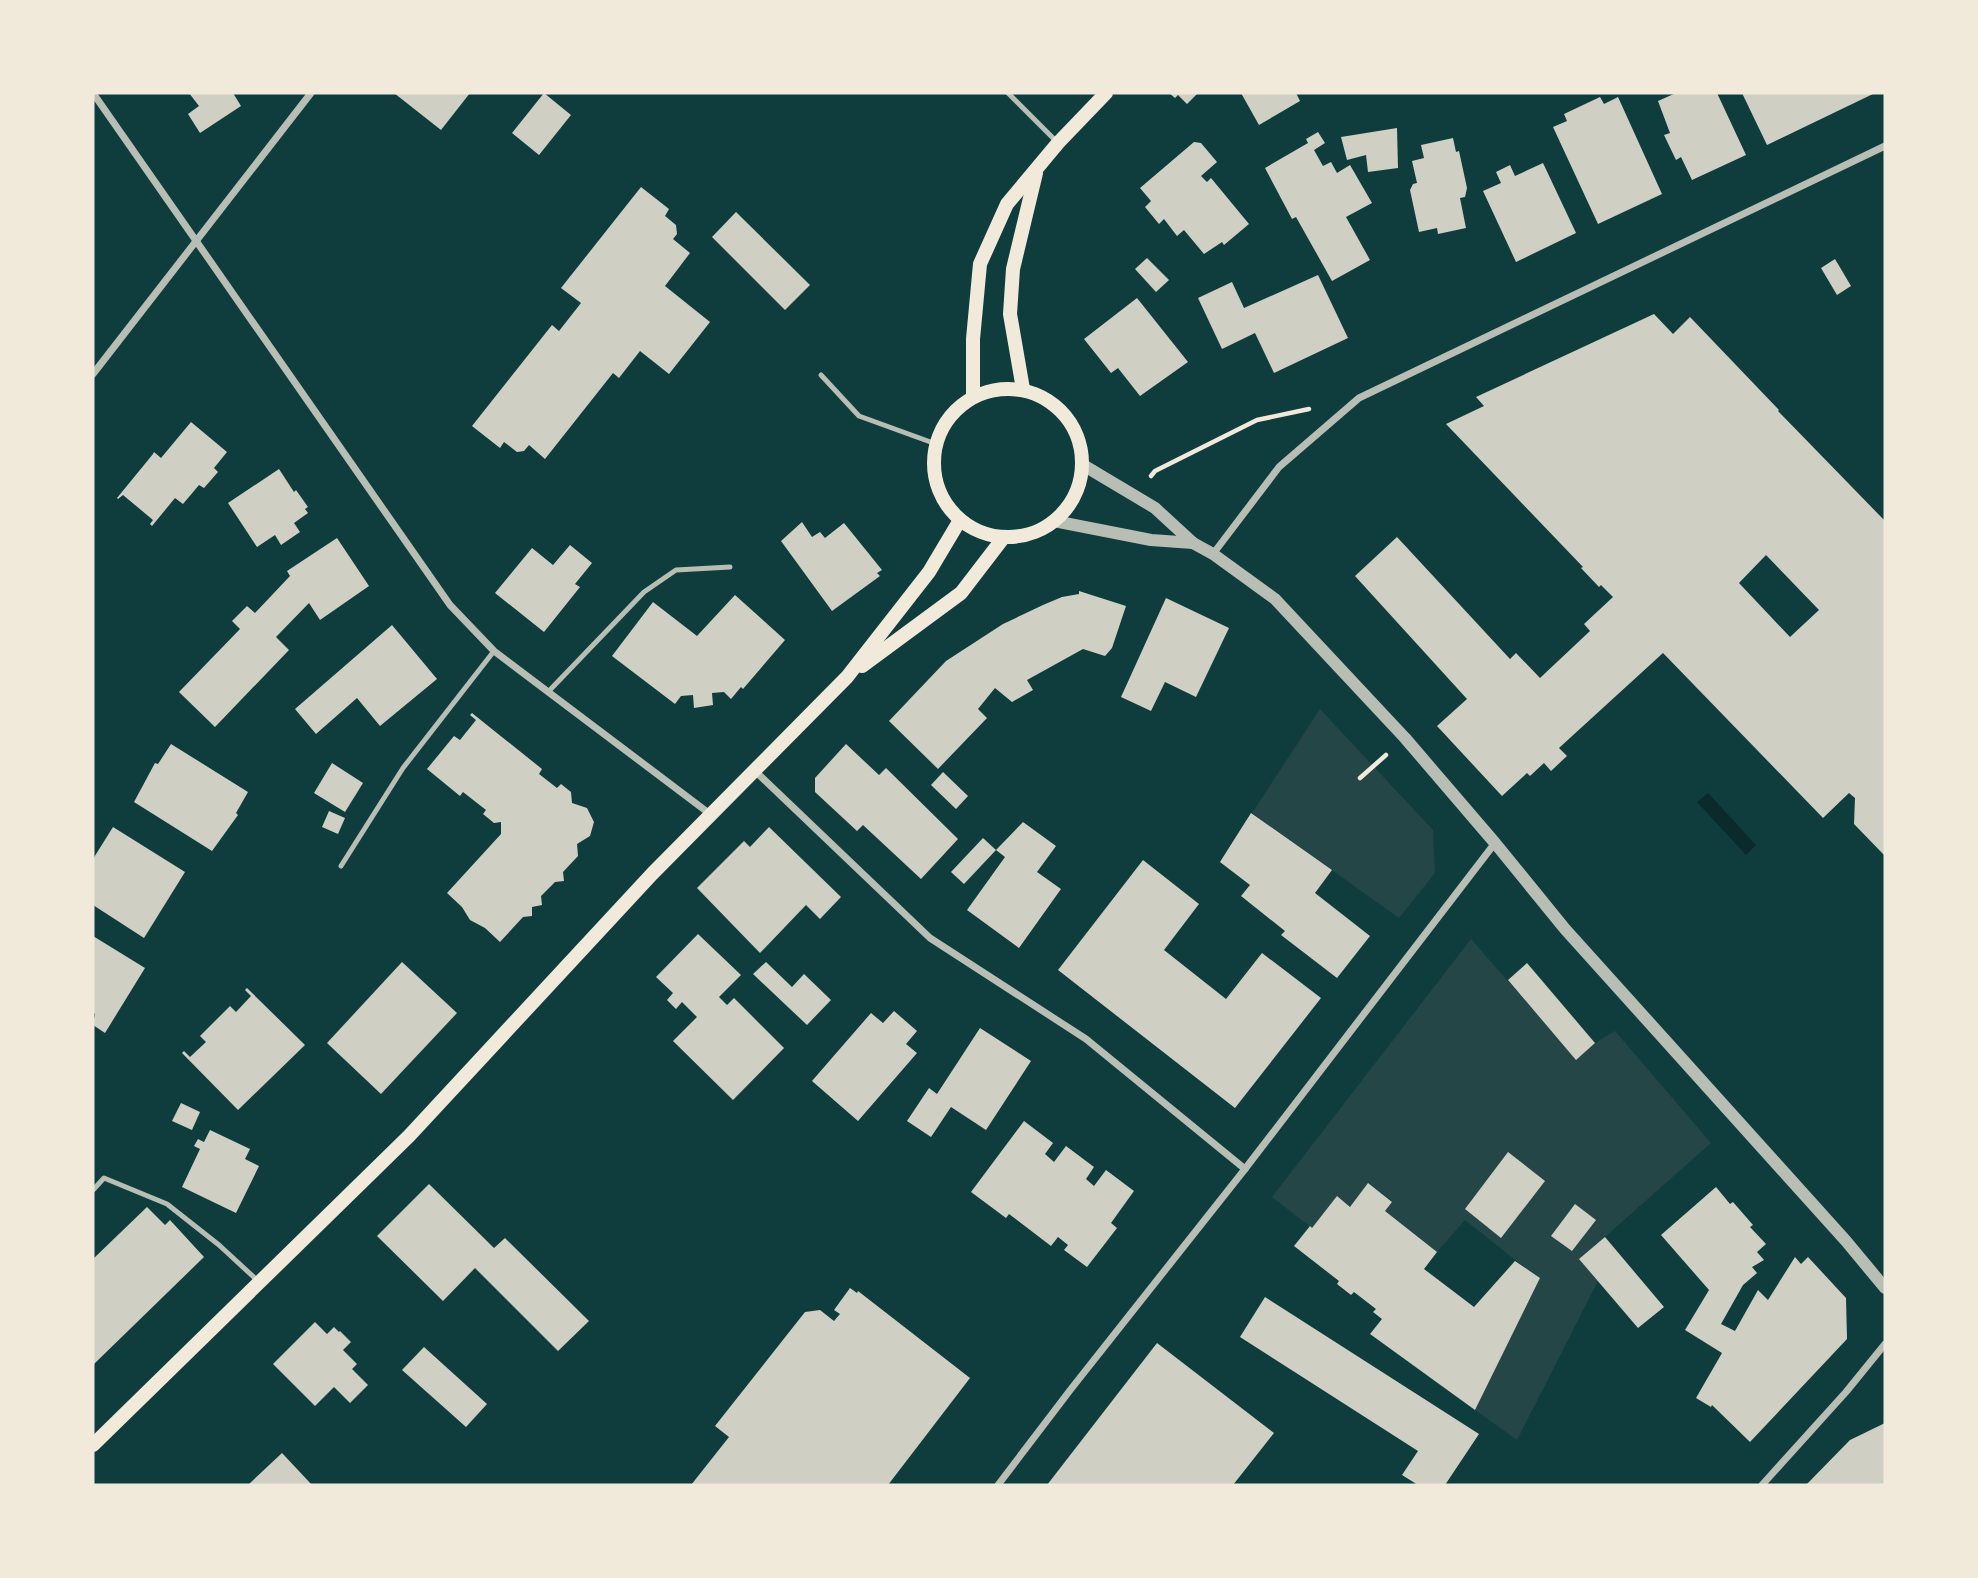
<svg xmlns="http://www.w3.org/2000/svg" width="1978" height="1578" viewBox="0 0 1978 1578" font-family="'Source Sans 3',sans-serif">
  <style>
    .green { fill: #244646 }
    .water { fill: #0a2a2b }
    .building { fill: #cfcfc3; fill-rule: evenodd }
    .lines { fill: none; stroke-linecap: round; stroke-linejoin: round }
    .path { stroke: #f1e9da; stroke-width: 4.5 }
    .service { stroke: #b8beb3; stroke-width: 5 }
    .minor { stroke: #b8beb3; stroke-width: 7 }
    .tertiary { stroke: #b8beb3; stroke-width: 12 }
    .secondary { stroke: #f1e9da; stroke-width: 14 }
  </style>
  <rect width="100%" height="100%" fill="#0f3d3e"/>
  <g class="green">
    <polygon points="1320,709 1433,830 1435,873 1399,918 1252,813"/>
    <path d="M 1471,939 L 1576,1059 L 1595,1043 L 1615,1031 L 1711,1143 L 1580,1259 L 1598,1281 L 1517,1440 L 1475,1410 L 1540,1278 C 1513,1260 1490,1239 1465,1220 L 1437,1252 L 1385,1211 L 1392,1201 L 1369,1184 L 1350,1207 L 1338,1197 L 1312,1228 L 1272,1197 Z"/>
  </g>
  <polygon class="water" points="1708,793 1756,845 1746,855 1697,802"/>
  <g class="building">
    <polygon points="189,93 233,93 241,106 200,133 188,114 199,106"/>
    <polygon points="394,93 470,93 441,130"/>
    <polygon points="544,93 571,115 539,155 512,133"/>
    <polygon points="1169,93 1198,93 1187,104 1178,95 1175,98"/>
    <polygon points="1241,93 1296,93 1300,101 1259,125"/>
    <polygon points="1676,93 1717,93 1746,155 1692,180 1681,157 1676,160 1664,135 1670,133 1658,101"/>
    <polygon points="1742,93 1875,93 1767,145"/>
    <polygon points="1600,97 1604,104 1618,97 1662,194 1598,224 1553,127 1567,121 1564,114"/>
    <polygon points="1397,128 1398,168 1368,172 1366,155 1347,160 1341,137"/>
    <polygon points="1318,132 1325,143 1314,150 1323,166 1331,162 1337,173 1350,165 1372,203 1346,217 1370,260 1332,281 1296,217 1292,219 1265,168 1308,143 1306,139"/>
    <polygon points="1453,138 1456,152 1459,151 1467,188 1465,197 1460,198 1466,228 1438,234 1437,228 1419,232 1410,190 1413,184 1417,183 1412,161 1424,158 1421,145"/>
    <polygon points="1194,142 1201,143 1217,162 1201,176 1207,182 1211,178 1249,224 1224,245 1222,242 1204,254 1184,230 1177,236 1164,219 1159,224 1145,207 1151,201 1140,188"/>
    <polygon points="1543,163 1576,233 1516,262 1483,191 1501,183 1496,172 1510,165 1515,176"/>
    <polygon points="641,187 669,209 665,216 676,225 677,234 673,239 690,253 665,286 710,322 669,374 640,351 619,378 613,373 545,459 529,445 524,451 517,452 504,442 500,448 472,426 552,325 559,331 581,303 561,288"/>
    <polygon points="736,212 810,285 785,310 712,237"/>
    <polygon points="1147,258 1169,280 1156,292 1135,269"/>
    <polygon points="1835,259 1851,286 1837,295 1821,268"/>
    <polygon points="1318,275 1348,338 1274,373 1255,333 1222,349 1198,298 1232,282 1244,308"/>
    <polygon points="1137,298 1188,362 1140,396 1118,368 1111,373 1084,339"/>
    <path d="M 1654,314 L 1673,334 L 1690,317 L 1779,410 L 1778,411 L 1885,521 L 1885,856 L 1854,824 L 1855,798 L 1849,793 L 1823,818 L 1663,653 L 1559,748 L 1567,756 L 1551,771 L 1544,763 L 1530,776 L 1527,773 L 1502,796 L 1437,726 L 1467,699 L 1355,576 L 1397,537 L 1510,659 L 1516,653 L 1540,678 L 1590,631 L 1584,624 L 1613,597 L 1601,585 L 1599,587 L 1581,568 L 1583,567 L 1446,424 L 1484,406 L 1476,397 ZM 1766,555 L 1819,610 L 1790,637 L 1739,583 Z"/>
    <polygon points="191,422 227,452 214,468 218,472 204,488 199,485 183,504 175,498 152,526 150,524 153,520 123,495 118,499 117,498 153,454 154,452 161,458"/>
    <polygon points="279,469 294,492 296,490 308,507 305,509 308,513 294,523 300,532 281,545 275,535 257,547 228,503"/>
    <polygon points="802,522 812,537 820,532 825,538 844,523 882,570 877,573 880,576 832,611 781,541"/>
    <polygon points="337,538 369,586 320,620 309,603 276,637 289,650 215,727 179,692 240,629 232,621 247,606 255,613 290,576 287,571"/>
    <polygon points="570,545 592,563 575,584 580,587 544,632 495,593 532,548 553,565"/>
    <polygon points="1079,591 1126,606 1112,648 1105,656 1083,649 1027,680 1033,690 1012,702 995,688 978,709 987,718 938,769 889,721 946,661 1003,624 1043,605 1062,597 1079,594"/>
    <polygon points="735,595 785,640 743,689 741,687 731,699 724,692 712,693 713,705 694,708 693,695 681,696 675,704 612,656 653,602 697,636"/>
    <polygon points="1166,598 1229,628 1196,697 1165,682 1151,711 1121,697"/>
    <polygon points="392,625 437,679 380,726 357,698 316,734 295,709"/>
    <polygon points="472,713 542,769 539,774 557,788 561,784 571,792 572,803 587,808 594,822 590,836 577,844 578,856 563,872 564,881 555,882 541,896 542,905 532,907 532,916 523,917 500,942 485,928 470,920 462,907 447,893 501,834 501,822 494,823 483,814 486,810 463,792 460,796 427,769 454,736 460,740 476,720 470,715"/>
    <polygon points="171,744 248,792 236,813 238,815 212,851 134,802 155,763 158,764"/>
    <polygon points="846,744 879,775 886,768 958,839 921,879 863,825 857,831 815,792 815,778"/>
    <polygon points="332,763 363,783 345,812 314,793"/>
    <polygon points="943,772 968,796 956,809 931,785"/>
    <polygon points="329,811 345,818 338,834 322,827"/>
    <polygon points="1251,813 1332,870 1315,893 1370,936 1337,978 1281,935 1285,931 1241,896 1250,885 1220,862"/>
    <polygon points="1023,822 1056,846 1037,872 1061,889 1019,948 967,910 1005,857 996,850 964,884 951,872 983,838 996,850"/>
    <polygon points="113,827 185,872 144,938 93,905 93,859"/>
    <polygon points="769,827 841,897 820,919 806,905 760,953 697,888 744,841 750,847"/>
    <polygon points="1143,860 1199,904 1164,950 1226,999 1262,953 1321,998 1235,1108 1058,970"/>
    <polygon points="698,934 741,975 719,997 727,1005 734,998 784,1048 733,1100 673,1041 697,1017 682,1002 676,1009 667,1000 673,993 656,977"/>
    <polygon points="93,936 145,968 105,1033 93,1025 95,1014 93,1012"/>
    <polygon points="402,962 457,1013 381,1094 327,1043"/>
    <polygon points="766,962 792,987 804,974 831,1000 807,1025 753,974"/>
    <polygon points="1527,963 1595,1043 1576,1060 1508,980"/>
    <polygon points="247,988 305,1045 238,1110 182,1053 184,1051 190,1057 206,1042 200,1036 230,1006 236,1012 251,996 245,990"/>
    <polygon points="894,1011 917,1031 906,1044 917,1053 858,1121 812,1081 871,1013 883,1023"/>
    <polygon points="980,1028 1031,1061 986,1130 951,1107 931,1137 907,1121 929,1088 937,1094"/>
    <polygon points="181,1103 200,1112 192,1130 172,1121"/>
    <polygon points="1024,1121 1053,1143 1045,1154 1054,1162 1066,1146 1094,1167 1086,1179 1094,1186 1106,1170 1134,1191 1111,1223 1117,1228 1087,1267 1064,1250 1068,1245 1058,1237 1051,1246 1009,1214 1006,1218 971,1192"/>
    <polygon points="210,1130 250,1149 245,1159 259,1166 236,1213 182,1187 200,1149 194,1146 198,1139 204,1142"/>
    <polygon points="1508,1152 1545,1181 1501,1238 1465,1209"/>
    <polygon points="1368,1183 1392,1202 1385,1211 1437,1252 1424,1269 1474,1307 1515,1261 1540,1278 1475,1410 1370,1334 1382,1319 1373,1312 1376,1309 1354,1292 1351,1295 1337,1284 1339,1281 1294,1246 1310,1226 1312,1228 1337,1196 1350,1207"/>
    <polygon points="429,1184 494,1248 505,1238 589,1321 558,1351 475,1268 443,1301 377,1236"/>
    <polygon points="1716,1187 1730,1204 1733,1202 1753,1225 1750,1227 1766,1244 1757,1252 1764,1260 1752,1267 1757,1273 1743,1285 1721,1324 1735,1331 1758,1290 1768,1300 1795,1257 1801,1264 1808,1257 1846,1298 1847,1339 1750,1442 1712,1405 1711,1407 1696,1398 1722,1353 1685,1330 1709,1290 1661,1235"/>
    <polygon points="1575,1204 1596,1220 1572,1251 1551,1236"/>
    <polygon points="147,1207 165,1225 170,1220 204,1257 93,1365 93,1259"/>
    <polygon points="1605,1237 1664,1307 1638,1328 1579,1259"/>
    <polygon points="850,1288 857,1293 858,1291 970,1378 888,1485 691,1485 729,1437 715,1426 805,1312 820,1310 834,1321 840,1314 834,1310"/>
    <polygon points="1265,1297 1479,1434 1445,1485 1418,1485 1402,1475 1418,1451 1240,1337"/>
    <polygon points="315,1322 327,1334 334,1327 339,1332 340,1331 351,1342 343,1350 357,1364 352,1369 368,1385 350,1403 334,1387 315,1406 273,1364"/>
    <polygon points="1157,1343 1274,1433 1233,1485 1047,1485"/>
    <polygon points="424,1347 487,1404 466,1427 402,1370"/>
    <polygon points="1885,1423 1885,1485 1806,1485 1850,1440"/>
    <polygon points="282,1453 312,1485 248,1485"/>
  </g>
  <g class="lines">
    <g class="path">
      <polyline points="1151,476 1155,471 1257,420 1309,409"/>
      <polyline points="1360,778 1386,755"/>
    </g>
    <g class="service">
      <polyline points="1008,93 1056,141"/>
      <polyline points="821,375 859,416 936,444"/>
      <polyline points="548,692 644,592 676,570 730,567"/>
      <polyline points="341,866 403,768 494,651"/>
      <polyline points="93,1190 104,1178 167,1204 219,1245 258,1281"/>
    </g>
    <g class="minor">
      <polyline points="93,93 450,605 494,651 710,814"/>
      <polyline points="93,374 311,93"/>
      <polyline points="1213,554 1279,467 1359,398 1885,146"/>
      <polyline points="754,770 930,938 1086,1039 1245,1169"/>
      <polyline points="998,1485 1071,1389 1245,1169 1495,843"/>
      <polyline points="1762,1485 1846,1392 1885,1344"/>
    </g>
    <g class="tertiary">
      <polyline points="1083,465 1155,508 1193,543 1213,554 1275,599 1405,738 1495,843 1565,929 1846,1241 1885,1288"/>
      <polyline points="1054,521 1151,540 1193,543"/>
    </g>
    <g class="secondary">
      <polyline points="1023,389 1010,314 1013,269 1036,173"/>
      <circle cx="1008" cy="463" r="74"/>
      <polyline points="973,396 973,339 980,264 1007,204 1058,143 1106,93"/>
      <polyline points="862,666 961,593 1004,537"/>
      <polyline points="93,1445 409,1136 652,874 847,677 929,572 960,520"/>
    </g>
  </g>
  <rect width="1978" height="1578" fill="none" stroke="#f1e9da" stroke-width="189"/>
</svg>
